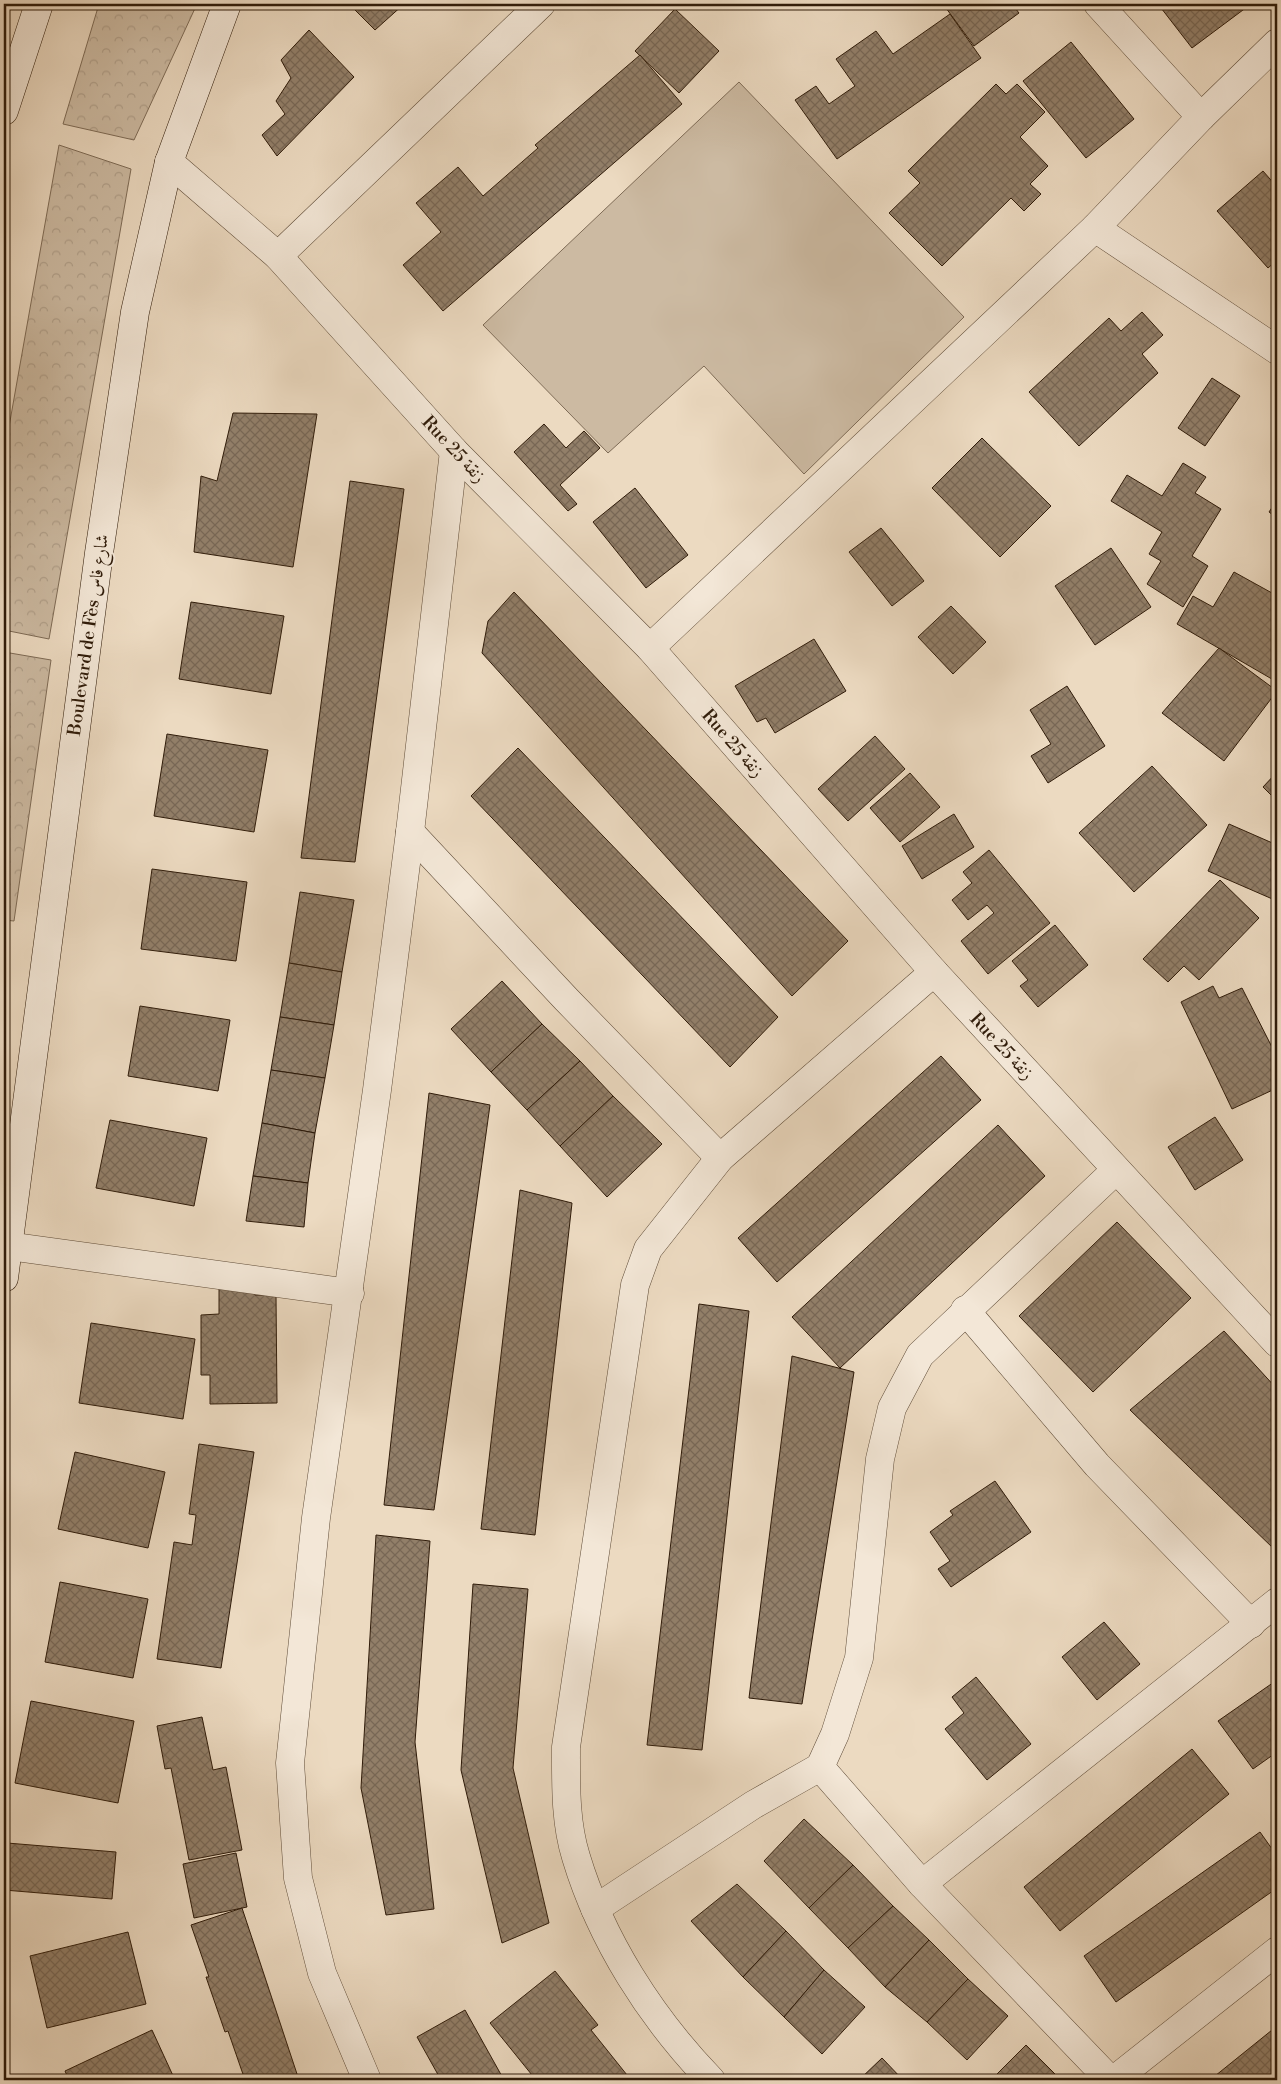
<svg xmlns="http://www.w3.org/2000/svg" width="1281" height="2084" viewBox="0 0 1281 2084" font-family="'Libre Bodoni',Amiri,serif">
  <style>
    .grass { fill: #ccbaa2; stroke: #7e6b56 }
    .park { fill: url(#park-crowns); stroke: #7e6b56 }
    .building { fill: url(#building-cross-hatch); stroke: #301c0a }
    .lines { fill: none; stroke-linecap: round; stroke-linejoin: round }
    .street-casing { stroke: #5f4c38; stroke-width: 29 }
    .secondary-casing { stroke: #301c0a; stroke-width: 29 }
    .street { stroke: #f3e7d7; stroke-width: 28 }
    .secondary { stroke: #f3e7d7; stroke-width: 28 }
    .labels { text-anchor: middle; stroke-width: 4; stroke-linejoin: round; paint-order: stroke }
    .street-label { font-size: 18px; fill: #301c0a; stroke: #f3e7d7 }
  </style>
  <defs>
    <pattern id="park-crowns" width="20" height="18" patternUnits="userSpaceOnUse" patternTransform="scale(1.25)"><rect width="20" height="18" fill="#ccbaa2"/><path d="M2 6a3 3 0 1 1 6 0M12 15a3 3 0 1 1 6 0" fill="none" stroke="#b09f8a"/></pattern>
    <pattern id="building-cross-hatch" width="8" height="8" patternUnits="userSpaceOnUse" patternTransform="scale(1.25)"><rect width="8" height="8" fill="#927f69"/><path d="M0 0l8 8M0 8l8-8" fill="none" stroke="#786755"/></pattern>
  </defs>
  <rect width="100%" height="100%" fill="#ecdac1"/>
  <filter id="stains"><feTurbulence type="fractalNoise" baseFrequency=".004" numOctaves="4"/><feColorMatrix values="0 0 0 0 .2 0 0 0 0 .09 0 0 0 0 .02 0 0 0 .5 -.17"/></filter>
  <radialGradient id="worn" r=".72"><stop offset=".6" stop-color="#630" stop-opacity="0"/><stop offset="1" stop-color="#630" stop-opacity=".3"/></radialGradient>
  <polygon class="grass" points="739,82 964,317 804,474 704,366 608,453 483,325"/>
  <g class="park">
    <polygon points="99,4 197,4 134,140 63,124"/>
    <polygon points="59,145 131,169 49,639 4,630 4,455"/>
    <polygon points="4,652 51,660 14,921 4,920"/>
  </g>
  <g class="building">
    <polygon points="349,4 404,4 375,30"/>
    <polygon points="943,4 1012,4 1019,13 974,46"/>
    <polygon points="1158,4 1251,4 1192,48"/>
    <polygon points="675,9 719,51 679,93 635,51"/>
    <polygon points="950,14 981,58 837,159 795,100 816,86 829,104 855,86 836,59 876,31 893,54"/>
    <polygon points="309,30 354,77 277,156 262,135 285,114 276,101 291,78 281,60"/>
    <polygon points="1071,42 1134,119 1086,158 1023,81"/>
    <polygon points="640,55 682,104 443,311 403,265 441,232 416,203 458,167 483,196 538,148 535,145"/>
    <polygon points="996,84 1006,94 1017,84 1045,112 1020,137 1048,166 1030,184 1041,194 1024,211 1011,198 942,266 889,213 920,183 908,171"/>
    <polygon points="1263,171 1277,187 1277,260 1268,268 1217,211"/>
    <polygon points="1142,312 1163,335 1142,354 1158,373 1079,446 1029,392 1109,318 1121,331"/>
    <polygon points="1212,378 1240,396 1205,446 1178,428"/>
    <polygon points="233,413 317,414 293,567 194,552 201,476 217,481"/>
    <polygon points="544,424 566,448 584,431 600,448 560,485 577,504 568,511 514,452"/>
    <polygon points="982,438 1051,506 1000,557 932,488"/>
    <polygon points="1183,463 1206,477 1195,493 1221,509 1192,556 1208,566 1183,607 1147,584 1161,561 1149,554 1162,532 1111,501 1127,475 1162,496"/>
    <polygon points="350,481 404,489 355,862 301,858"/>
    <polygon points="635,488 688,555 646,588 593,522"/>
    <polygon points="1277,500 1277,518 1269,512"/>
    <polygon points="881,528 924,581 892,606 849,552"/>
    <polygon points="1111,548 1151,607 1095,645 1055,586"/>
    <polygon points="1234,572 1272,593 1273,592 1277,595 1277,647 1272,657 1277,660 1277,682 1177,624 1193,596 1213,607"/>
    <polygon points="514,592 848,941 792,996 482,653 488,621"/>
    <polygon points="191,602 284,616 271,694 179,679"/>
    <polygon points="951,606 986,642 953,674 918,637"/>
    <polygon points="814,639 846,691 775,733 766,718 757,722 735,686"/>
    <polygon points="1219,648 1277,691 1224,761 1162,713"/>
    <polygon points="1067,686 1105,746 1048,783 1031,756 1051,744 1030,710"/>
    <polygon points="167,734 268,750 254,832 154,816"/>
    <polygon points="875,736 905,769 848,821 818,789"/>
    <polygon points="518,748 778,1017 730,1067 471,796"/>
    <polygon points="1152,766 1207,825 1134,892 1079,833"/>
    <polygon points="1277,772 1277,801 1263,787"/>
    <polygon points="910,773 940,807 900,842 870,808"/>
    <polygon points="954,814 974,847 922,879 902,846"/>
    <polygon points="1229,824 1277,845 1277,901 1208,871"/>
    <polygon points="989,850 1050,923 988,974 961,941 994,913 987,905 968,920 952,900 972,883 963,872"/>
    <polygon points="152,869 247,882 236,961 141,949"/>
    <polygon points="1220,880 1259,918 1199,980 1184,966 1168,982 1143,959"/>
    <polygon points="300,892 354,900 342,972 289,963"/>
    <polygon points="1055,925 1088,965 1038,1007 1020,986 1028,980 1012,961"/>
    <polygon points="289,963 342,972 334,1025 280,1017"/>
    <polygon points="502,981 542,1024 491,1072 451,1029"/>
    <polygon points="1213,986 1219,998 1242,988 1277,1057 1277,1088 1232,1109 1181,1002"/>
    <polygon points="140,1006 230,1020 218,1091 128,1076"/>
    <polygon points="280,1017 334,1025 325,1078 271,1070"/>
    <polygon points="542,1024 580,1061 527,1110 491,1072"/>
    <polygon points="941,1056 981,1100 777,1282 738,1238"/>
    <polygon points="580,1061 613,1096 560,1146 527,1110"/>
    <polygon points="271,1070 325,1078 315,1133 262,1123"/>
    <polygon points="429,1093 490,1105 434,1510 384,1505"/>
    <polygon points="613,1096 662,1144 607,1197 560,1146"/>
    <polygon points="1215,1117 1243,1160 1195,1190 1168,1147"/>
    <polygon points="110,1120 207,1138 194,1206 96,1188"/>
    <polygon points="262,1123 315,1133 308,1183 253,1176"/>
    <polygon points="998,1125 1045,1176 840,1368 792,1317"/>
    <polygon points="253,1176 308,1183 304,1227 246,1221"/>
    <polygon points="520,1190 572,1203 535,1535 481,1529"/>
    <polygon points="1117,1222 1191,1298 1093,1392 1019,1316"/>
    <polygon points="255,1286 255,1295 276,1295 277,1403 210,1404 210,1375 201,1375 201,1315 219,1314 219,1287"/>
    <polygon points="699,1304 749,1311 702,1750 647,1745"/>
    <polygon points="91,1323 195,1339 183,1419 79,1403"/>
    <polygon points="1224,1331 1277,1389 1277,1545 1274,1549 1130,1410"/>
    <polygon points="792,1356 854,1372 802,1704 749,1698"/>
    <polygon points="199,1444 254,1452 221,1668 157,1659 174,1542 192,1545 196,1515 189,1514"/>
    <polygon points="75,1452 165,1472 148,1548 58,1529"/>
    <polygon points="995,1481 1031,1532 951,1587 938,1569 950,1561 930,1532 953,1515 950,1511"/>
    <polygon points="376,1535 430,1541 415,1742 434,1909 386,1915 361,1788"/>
    <polygon points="60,1582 148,1599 133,1678 45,1662"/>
    <polygon points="473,1584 528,1589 513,1768 549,1923 502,1943 461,1770"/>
    <polygon points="1104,1622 1140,1664 1097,1700 1062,1657"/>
    <polygon points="976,1677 1031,1744 987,1780 945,1729 964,1713 952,1697"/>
    <polygon points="1277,1680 1277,1752 1253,1769 1218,1721"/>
    <polygon points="31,1701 134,1721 118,1803 15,1783"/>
    <polygon points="202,1717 213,1770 226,1767 242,1850 189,1860 171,1768 165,1769 157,1726"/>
    <polygon points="1192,1749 1229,1794 1060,1931 1024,1887"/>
    <polygon points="804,1819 853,1865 809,1908 764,1861"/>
    <polygon points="1260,1832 1277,1856 1277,1888 1116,2002 1084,1956"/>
    <polygon points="7,1843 116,1852 112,1899 4,1890"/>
    <polygon points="236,1853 247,1907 194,1918 183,1864"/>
    <polygon points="853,1865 893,1906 848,1948 809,1908"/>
    <polygon points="737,1884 786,1931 743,1977 691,1921"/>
    <polygon points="893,1906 929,1940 885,1987 848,1948"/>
    <polygon points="242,1908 299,2080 245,2080 228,2031 225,2032 206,1977 209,1977 191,1925"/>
    <polygon points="786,1931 824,1970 784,2017 743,1977"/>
    <polygon points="128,1932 146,2004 47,2028 30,1956"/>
    <polygon points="929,1940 968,1979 927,2022 885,1987"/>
    <polygon points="824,1970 865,2007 822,2054 784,2017"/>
    <polygon points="555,1971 598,2025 591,2030 631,2080 536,2080 490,2023"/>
    <polygon points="968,1979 1008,2016 967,2060 927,2022"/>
    <polygon points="465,2010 504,2080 441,2080 417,2037"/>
    <polygon points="1277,2026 1277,2080 1210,2080"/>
    <polygon points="152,2030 175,2080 69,2080 65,2071"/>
    <polygon points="1026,2045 1061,2080 991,2080"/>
    <polygon points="882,2058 903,2080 859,2080"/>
  </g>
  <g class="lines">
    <defs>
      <g id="street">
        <polyline points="1098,4 1201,117"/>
        <polyline points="169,162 278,256 454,451 650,648 934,972 1277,1343"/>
        <polyline points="1095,228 1277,350"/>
        <polyline points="278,256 541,4"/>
        <polyline points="650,648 1095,228 1201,117 1277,43"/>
        <polyline points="410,832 566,999 720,1158"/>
        <polyline points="8,1246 350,1293"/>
        <polyline points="965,1310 1097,1465 1251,1624"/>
        <polyline points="922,1884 1277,1602"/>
        <polyline points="595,1909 753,1805 820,1767"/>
        <polyline points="367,2080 322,1973 298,1878 290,1763 316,1518 377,1090 410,832 454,451"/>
        <path d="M 711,2080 C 651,2018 601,1940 576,1857 C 565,1822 566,1784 566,1747 L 635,1285 L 648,1249 L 720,1158 L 934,972"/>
        <polyline points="1110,2080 922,1884 820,1767 835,1734 859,1658 880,1459 892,1408 920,1355 1116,1170"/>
        <polyline points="1114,2080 1277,1951"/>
      </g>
      <g id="secondary">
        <polyline points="4,111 39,4"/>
        <polyline points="4,1278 99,553 135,312 169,162 227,4"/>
      </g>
    </defs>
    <use href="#street" class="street-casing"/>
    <use href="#secondary" class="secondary-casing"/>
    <use href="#street" class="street"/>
    <use href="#secondary" class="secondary"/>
  </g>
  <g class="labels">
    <g class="street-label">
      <text transform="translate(454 449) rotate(47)" y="6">Rue 25 زنقة</text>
      <text transform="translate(88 635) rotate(-82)" y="6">Boulevard de Fès شارع فاس</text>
      <text transform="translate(733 743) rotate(49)" y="6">Rue 25 زنقة</text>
      <text transform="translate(1002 1046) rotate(47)" y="6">Rue 25 زنقة</text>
    </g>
  </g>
  <rect width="1281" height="2084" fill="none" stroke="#ecdac1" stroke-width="20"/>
  <rect x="5" y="5" width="1271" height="2074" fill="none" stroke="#301c0a" stroke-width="2.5"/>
  <rect x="10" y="10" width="1261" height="2064" fill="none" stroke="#301c0a"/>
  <rect width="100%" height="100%" filter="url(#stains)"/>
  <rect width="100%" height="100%" fill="url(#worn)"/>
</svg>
